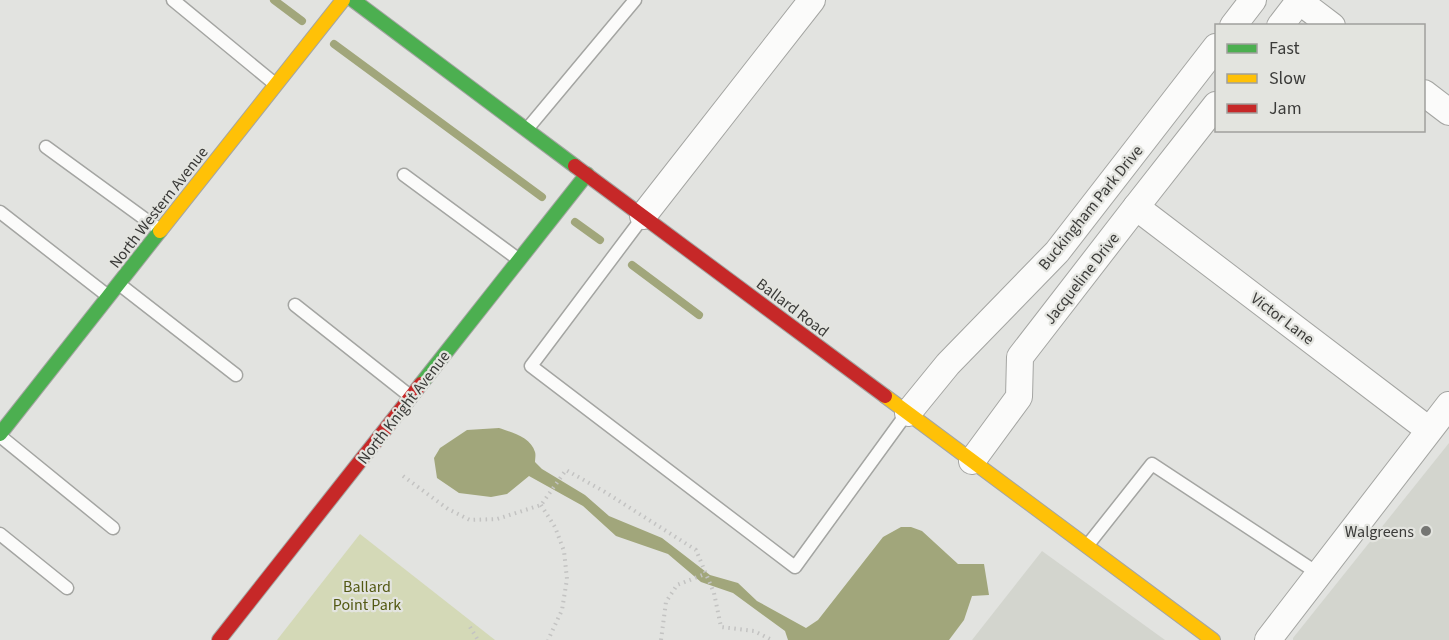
<svg xmlns="http://www.w3.org/2000/svg" width="1449" height="640" viewBox="0 0 1449 640" font-family="'Source Sans 3',sans-serif">
  <style>
    .built { fill: #d3d5ce }
    .green { fill: #d4d9b7 }
    .water { fill: #a1a67b }
    .lines { fill: none; stroke-linecap: round; stroke-linejoin: round }
    .stream { stroke: #a1a67b; stroke-width: 8 }
    .lane-casing { stroke: #a4a5a2; stroke-width: 15 }
    .street-casing { stroke: #a4a5a2; stroke-width: 28 }
    .fast-casing { stroke: #a4a5a2; stroke-width: 16 }
    .slow-casing { stroke: #a4a5a2; stroke-width: 16 }
    .jam-casing { stroke: #a4a5a2; stroke-width: 16 }
    .path { stroke: #c3c3c2; stroke-width: 4; stroke-dasharray: 1.5 4.5; stroke-linecap: butt }
    .lane { stroke: #fbfbfa; stroke-width: 12 }
    .street { stroke: #fbfbfa; stroke-width: 26 }
    .fast { stroke: #4caf50; stroke-width: 14 }
    .slow { stroke: #ffc107; stroke-width: 14 }
    .jam { stroke: #c62828; stroke-width: 14 }
    .poi-dot { fill: #757673; stroke: #e3e4df; stroke-width: 2 }
    .labels { text-anchor: middle; stroke-width: 4.5; stroke-linejoin: round; paint-order: stroke }
    .street-label { font-size: 16px; fill: #3b3b39; stroke: #e3e4df }
    .poi-label { font-size: 16px; fill: #3b3b39; stroke: #e3e4df; text-anchor: end }
    .park-label { font-size: 16px; fill: #535913; stroke: #e3e4df }
  </style>
  <rect width="100%" height="100%" fill="#e2e3e0"/>
  <g class="built">
    <polygon points="1449,443 1449,640 1293,640 1293,638"/>
    <polygon points="1042,551 1165,640 972,640"/>
  </g>
  <polygon class="green" points="360,534 495,640 277,640"/>
  <path class="water" d="M 499,428 C 511,432 531,437 535,452 C 536,455 535,459 535,462 L 542,469 L 585,495 L 609,516 L 662,538 L 710,575 L 738,583 L 757,601 L 806,628 L 818,620 L 883,537 L 901,527 L 911,527 L 922,531 L 958,564 L 984,564 L 989,595 L 972,596 L 964,620 L 949,640 L 788,640 L 785,631 L 733,593 L 701,582 L 668,554 L 616,536 L 583,506 L 529,476 L 507,494 L 491,497 L 459,493 L 437,478 L 434,458 L 440,448 L 467,430 Z"/>
  <g class="lines">
    <g class="stream">
      <polyline points="274,0 302,21"/>
      <polyline points="334,44 542,197"/>
      <polyline points="575,222 600,240"/>
      <polyline points="632,265 699,315"/>
    </g>
    <defs>
      <g id="lane">
        <polyline points="173,0 275,84"/>
        <polyline points="528,128 635,0"/>
        <polyline points="46,147 160,230"/>
        <polyline points="404,175 518,259"/>
        <polyline points="0,212 108,296"/>
        <polyline points="643,217 531,366 795,567 907,413"/>
        <polyline points="119,284 236,375"/>
        <polyline points="295,305 410,396"/>
        <polyline points="0,436 113,528"/>
        <polyline points="0,534 67,588"/>
        <polyline points="1087,546 1152,464 1319,574"/>
      </g>
      <g id="street">
        <polyline points="1299,1 1332,26"/>
        <polyline points="1233,26 1253,0"/>
        <polyline points="1280,26 1300,0"/>
        <polyline points="1424,93 1449,112"/>
        <polyline points="1136,207 1429,430"/>
        <polyline points="643,216 812,0"/>
        <polyline points="908,413 948,364 1057,252 1216,47"/>
        <polyline points="972,461 1019,397 1020,357 1136,207 1216,105"/>
        <polyline points="1268,640 1449,405"/>
      </g>
      <g id="fast">
        <polyline points="353,0 575,166"/>
        <polyline points="421,384 587,174"/>
        <polyline points="0,434 160,231"/>
      </g>
      <g id="slow">
        <polyline points="160,231 343,0"/>
        <polyline points="885,396 1213,640"/>
      </g>
      <g id="jam">
        <polyline points="575,166 885,396"/>
        <polyline points="219,640 421,384"/>
      </g>
    </defs>
    <use href="#lane" class="lane-casing"/>
    <use href="#street" class="street-casing"/>
    <use href="#fast" class="fast-casing"/>
    <use href="#slow" class="slow-casing"/>
    <use href="#jam" class="jam-casing"/>
    <g class="path">
      <polyline points="403,476 448,509 470,520 497,519 541,505 566,470 605,492 696,550 714,593 721,627 754,631 772,640"/>
      <polyline points="541,505 555,527 564,551 567,579 562,610 548,640"/>
      <polyline points="470,627 478,640"/>
      <polyline points="661,640 666,602 677,585 705,574"/>
    </g>
    <use href="#lane" class="lane"/>
    <use href="#street" class="street"/>
    <use href="#fast" class="fast"/>
    <use href="#slow" class="slow"/>
    <use href="#jam" class="jam"/>
  </g>
  <circle class="poi-dot" cx="1426" cy="531" r="6"/>
  <g class="labels">
    <g class="street-label">
      <text transform="translate(158 207) rotate(-52)" y="6">North Western Avenue</text>
      <text transform="translate(1090 207) rotate(-51)" y="6">Buckingham Park Drive</text>
      <text transform="translate(1081 278) rotate(-52)" y="6">Jacqueline Drive</text>
      <text transform="translate(793 307) rotate(37)" y="6">Ballard Road</text>
      <text transform="translate(1283 318) rotate(37)" y="6">Victor Lane</text>
      <text transform="translate(403 407) rotate(-52)" y="6">North Knight Avenue</text>
    </g>
    <g class="poi-label">
      <text x="1414" y="537">Walgreens</text>
    </g>
    <g class="park-label">
      <text x="367" y="592">Ballard<tspan x="367" dy="18">Point Park</tspan></text>
    </g>
  </g>
  <rect x="1215" y="24" width="210" height="108" fill="#e3e4df" stroke="#a0a09d" stroke-width="1.5"/>
  <rect x="1227" y="44" width="30" height="9" fill="#4caf50" stroke="#a0a09d" stroke-width="1.5"/>
  <text x="1269" y="54" font-size="18" fill="#3b3b39">Fast</text>
  <rect x="1227" y="74" width="30" height="9" fill="#ffc107" stroke="#a0a09d" stroke-width="1.5"/>
  <text x="1269" y="84" font-size="18" fill="#3b3b39">Slow</text>
  <rect x="1227" y="104" width="30" height="9" fill="#c62828" stroke="#a0a09d" stroke-width="1.5"/>
  <text x="1269" y="114" font-size="18" fill="#3b3b39">Jam</text>
</svg>
